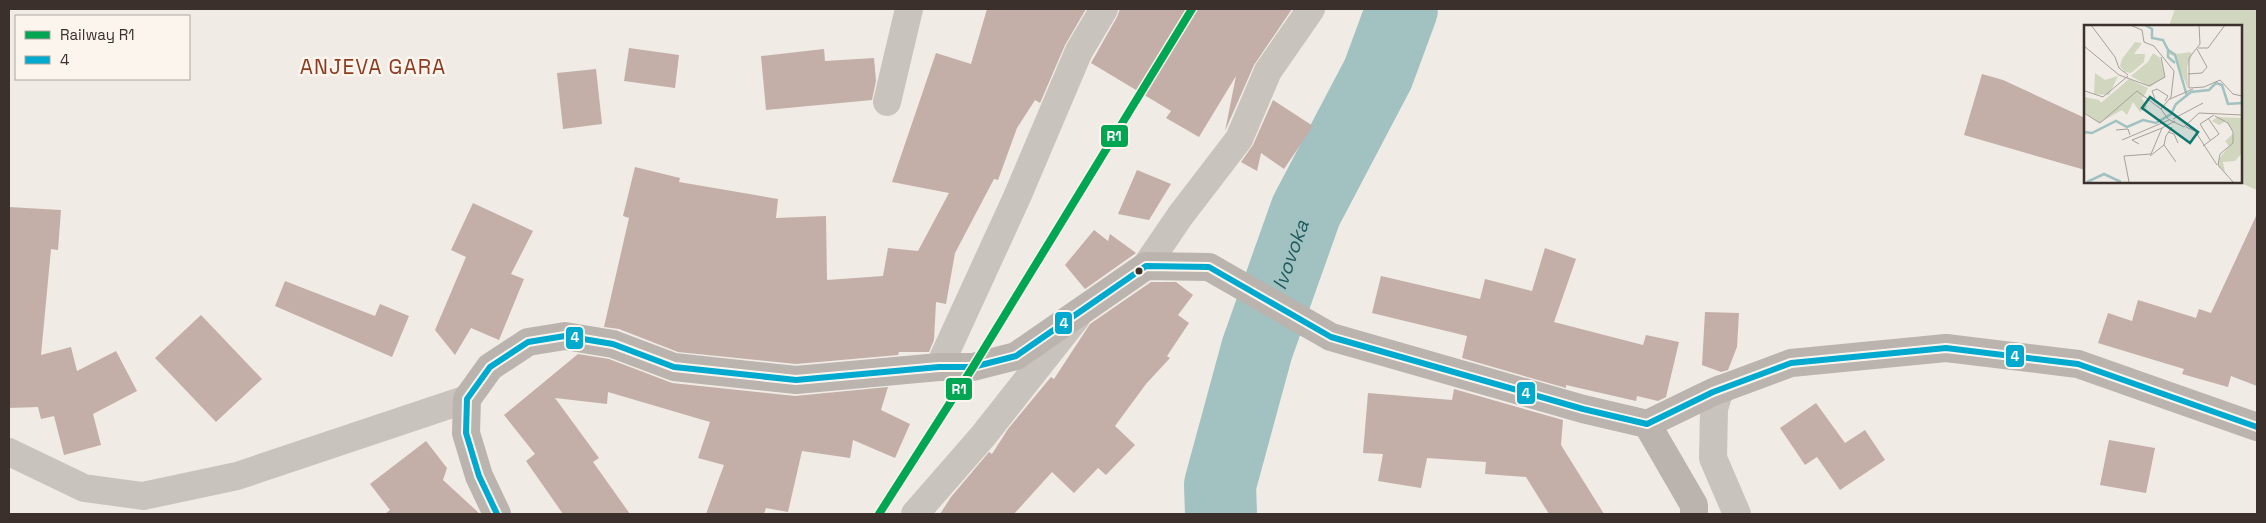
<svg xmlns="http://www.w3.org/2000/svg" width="2266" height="523" viewBox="0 0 2266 523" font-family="'Space Grotesk',sans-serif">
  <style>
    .green { fill: #d1d6bf }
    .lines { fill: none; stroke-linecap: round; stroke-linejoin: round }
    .river { stroke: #a1c2c1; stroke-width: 72 }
    .building { fill: #c3afa7 }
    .street { stroke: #c9c3be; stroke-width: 28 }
    .secondary { stroke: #bab3ae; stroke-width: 28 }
    .bus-1-casing { stroke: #fbf5ee; stroke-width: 10 }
    .bus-1 { stroke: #00a9ce; stroke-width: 6 }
    .rail-1-casing { stroke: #fbf5ee; stroke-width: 11 }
    .rail-1 { stroke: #00a651; stroke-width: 8 }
    .bus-dot { fill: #3b302b; stroke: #fbf5ee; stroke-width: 2 }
    .labels { text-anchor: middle; stroke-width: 5; stroke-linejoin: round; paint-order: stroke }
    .water-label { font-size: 20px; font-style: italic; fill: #1f5a5e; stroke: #fbf5ee }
    .quarter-label { font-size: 21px; letter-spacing: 1px; fill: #8c3b22; stroke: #fbf5ee }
    .inset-river { fill: none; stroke: #a1c2c1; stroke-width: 2.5 }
    .inset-road { fill: none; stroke: #a8a09b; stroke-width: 1 }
    .view { fill: #0f766e; fill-opacity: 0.15; stroke: #0f766e; stroke-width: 2.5 }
    .inset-edge { fill: none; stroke: #3b302b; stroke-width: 2.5 }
    .line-badge { stroke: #fbf5ee; stroke-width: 2 }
    .badge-label { font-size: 14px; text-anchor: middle; font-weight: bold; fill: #fff }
  </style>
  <rect width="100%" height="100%" fill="#f0ebe5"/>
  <polygon class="green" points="2175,9 2257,9 2257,190 2236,181 2240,181 2240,26 2169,26"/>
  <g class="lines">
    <path class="river" id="s1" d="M 1221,514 L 1220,485 L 1257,349 L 1306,211 L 1378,74 L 1402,9"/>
  </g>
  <g class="building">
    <polygon points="987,9 1086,9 1065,45 1040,103 1035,100 1017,128 998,180 994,179 955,253 946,304 936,302 934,340 929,352 899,352 898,355 796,364 678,352 619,329 604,327 629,218 623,216 635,167 680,178 679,182 778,199 776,218 826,216 827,280 883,276 888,248 918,251 949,193 892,182 936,53 971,64"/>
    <polygon points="1120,9 1292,9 1254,65 1225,131 1236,76 1199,137 1166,118 1171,111 1091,63 1117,17"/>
    <polygon points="629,48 679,55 675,88 624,81"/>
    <polygon points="824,49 825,61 874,58 876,81 872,100 766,110 761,56"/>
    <polygon points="596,69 602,124 563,129 557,73"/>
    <polygon points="1982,74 2003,80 2085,118 2085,170 1964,135"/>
    <polygon points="1273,100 1313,126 1284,169 1261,153 1257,171 1241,162 1253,145"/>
    <polygon points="1137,170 1171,184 1149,220 1118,214"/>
    <polygon points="473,203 533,231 511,274 524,279 499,340 471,328 455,355 435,330 466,257 451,250"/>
    <polygon points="9,207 61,210 58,250 51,249 41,355 71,347 77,371 116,351 137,391 93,414 101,445 64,455 54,416 41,419 38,407 9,408"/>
    <polygon points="2257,214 2257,386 2231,376 2228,387 2182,374 2184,369 2098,343 2108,313 2132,321 2138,300 2196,318 2199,309 2211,313"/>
    <polygon points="1094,230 1108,241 1110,234 1136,253 1085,289 1065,265"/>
    <polygon points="1545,248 1576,259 1554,322 1643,345 1646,335 1679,342 1666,397 1658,401 1637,396 1636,401 1566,385 1566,388 1462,358 1467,336 1372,313 1381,276 1480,299 1485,279 1532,291"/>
    <polygon points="285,281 375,316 380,304 409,316 392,357 275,306"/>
    <polygon points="1151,282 1176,282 1193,295 1178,315 1189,323 1167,356 1170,358 1146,384 1115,426 1135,445 1106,475 1098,468 1074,493 1052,472 1014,514 940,514 951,497 989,452 992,454 1008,429 1051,377 1054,379 1090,324"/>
    <polygon points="1705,312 1739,313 1737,347 1728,370 1721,372 1702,365"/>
    <polygon points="201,315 262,379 216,422 155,358"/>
    <polygon points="578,354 609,359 672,383 795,396 888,387 881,410 910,424 895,458 853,440 850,458 802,451 788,512 766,508 764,514 706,514 724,465 698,458 710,422 608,392 607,404 555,398 599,458 593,462 630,514 563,514 526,461 535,454 504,415"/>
    <polygon points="1454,389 1563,420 1561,445 1604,514 1549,514 1526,477 1485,474 1486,462 1427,458 1421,488 1378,481 1383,454 1363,453 1368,393 1452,400"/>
    <polygon points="1816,403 1845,443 1865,430 1885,460 1840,490 1817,457 1805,465 1780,428"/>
    <polygon points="2109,440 2155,448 2146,493 2100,485"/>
    <polygon points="426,441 447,468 443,480 480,514 385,514 390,510 370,484"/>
  </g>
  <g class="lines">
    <g class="street">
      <polyline points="887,102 909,9"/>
      <polyline points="1146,266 1180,216 1239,139 1268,71 1311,9"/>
      <polyline points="939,367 1017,197 1079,51 1104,9"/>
      <polyline points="1720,389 1714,409 1713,458 1737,514"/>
      <polyline points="9,452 84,488 143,496 237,476 467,399"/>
      <polyline points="915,514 983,436 1076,318"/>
    </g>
    <g class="secondary">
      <polyline points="1647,424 1694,505 1694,514"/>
      <polyline points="497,514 479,476 466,433 467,399 490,367 528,342 565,336 613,344 674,367 796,380 939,367 973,367 1016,356 1146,266 1209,267 1331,337 1583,409 1647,424 1713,392 1791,363 1946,348 2078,364 2257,427"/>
    </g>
    <defs>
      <polyline id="bus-1" points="497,514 479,476 466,433 467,399 490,367 528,342 565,336 613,344 674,367 796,380 939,367 973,367 1016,356 1146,266 1209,267 1331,337 1583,409 1647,424 1713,392 1791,363 1946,348 2078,364 2257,427"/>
    </defs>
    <use href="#bus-1" class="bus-1-casing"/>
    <use href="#bus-1" class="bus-1"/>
    <defs>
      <polyline id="rail-1" points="879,514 973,367 1192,9"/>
    </defs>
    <use href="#rail-1" class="rail-1-casing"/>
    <use href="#rail-1" class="rail-1"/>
  </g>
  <circle class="bus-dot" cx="1139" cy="271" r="4.5"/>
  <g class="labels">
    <g class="water-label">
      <text dy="7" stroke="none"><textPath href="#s1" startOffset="270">Ivovoka</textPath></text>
    </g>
    <g class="quarter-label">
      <text x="373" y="74">ANJEVA GARA</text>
    </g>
  </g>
  <g transform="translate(2084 25)">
    <rect width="158" height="158" fill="#f0ebe5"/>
    <path d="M 51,17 L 58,18 L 50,29 L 61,29 L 60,37 L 47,48 L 41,47 L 36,41 L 38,34 ZM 82,22 L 93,29 L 107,27 L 108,30 L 103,42 L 104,64 L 91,31 L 86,30 ZM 69,28 L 76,33 L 81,52 L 66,62 L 47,51 L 64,37 ZM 11,48 L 21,55 L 34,51 L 25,70 L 10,69 ZM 45,54 L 64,63 L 59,73 L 57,72 L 63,82 L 56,87 L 49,77 L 43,90 L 38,85 L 15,98 L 0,87 L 0,72 L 15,75 L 17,78 ZM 133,92 L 157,93 L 157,129 L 151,136 L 139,137 L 141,147 L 134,141 L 135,134 L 145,121 L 141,116 L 150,108 L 142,96 L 135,100 L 128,96 Z" fill="#d1d6bf"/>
    <path class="inset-river" d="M 61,0 L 68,4 L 68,13 L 79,15 L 84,25 L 91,30 L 103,71M 84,26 L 84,32 L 91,38M 0,107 L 8,108 L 32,96 L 43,102 L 59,95 L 72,98 L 87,89 L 92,79 L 107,67 L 125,65 L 132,58 L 138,60 L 144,79 L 158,78M 3,157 L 20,149 L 37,157"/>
    <path class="inset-road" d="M 7,0 L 31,32 L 35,43 L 44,50M 46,0 L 58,5 L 60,17 L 70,21 L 90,46 L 87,72 L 77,84M 115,0 L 116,19 L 105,33 L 105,63 L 120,62 L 136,55 L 149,69 L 158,71M 0,21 L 35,50 L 65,61 L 81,52 L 77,32M 114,23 L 124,23 L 141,0M 104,49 L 118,48 L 123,42 L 113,24M 1,66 L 19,72 L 44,51M 71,74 L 68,66 L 73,64 L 84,71 L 81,76M 86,74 L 109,64M 0,88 L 16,98 L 53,66 L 77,84 L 84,94 L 100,102 L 115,88 L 158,90M 131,91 L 144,98 L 149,107 L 149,118 L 136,129 L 134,140 L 149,157M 89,94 L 119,78M 102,102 L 111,106 L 133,140M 32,105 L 44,104 L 46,110M 84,107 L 90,109 L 94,118M 38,115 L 85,95M 126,115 L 116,99 L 130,90M 55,119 L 48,115 L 78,103M 80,120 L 92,137M 119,121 L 135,109 L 124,93M 66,131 L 80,120 L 82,111 L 88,102M 45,157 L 40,131 L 67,129 L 78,103 L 91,96"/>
    <path class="view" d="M 66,72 L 114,107 L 106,118 L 58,83 Z"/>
    <rect width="158" height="158" class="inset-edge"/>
  </g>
  <g class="line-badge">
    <rect x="1100" y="124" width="29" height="24" rx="5" fill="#00a651"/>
    <rect x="1054" y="311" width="19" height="24" rx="5" fill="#00a9ce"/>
    <rect x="565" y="326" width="19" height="24" rx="5" fill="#00a9ce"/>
    <rect x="2005" y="344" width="20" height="24" rx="5" fill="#00a9ce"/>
    <rect x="945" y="377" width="28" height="24" rx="5" fill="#00a651"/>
    <rect x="1516" y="381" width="20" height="24" rx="5" fill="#00a9ce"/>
  </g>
  <g class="badge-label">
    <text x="1114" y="141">R1</text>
    <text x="1064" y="328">4</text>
    <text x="575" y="342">4</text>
    <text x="2015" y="361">4</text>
    <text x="959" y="394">R1</text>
    <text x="1526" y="398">4</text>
  </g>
  <rect width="2266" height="523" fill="none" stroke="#3b302b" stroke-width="20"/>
  <rect x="15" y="15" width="175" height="65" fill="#fbf5ee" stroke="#aea6a0"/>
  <rect x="25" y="31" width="25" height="8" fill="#00a651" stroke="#aea6a0"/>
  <text x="60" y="40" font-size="15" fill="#3b302b">Railway R1</text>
  <rect x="25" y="56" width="25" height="8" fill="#00a9ce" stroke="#aea6a0"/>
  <text x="60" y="65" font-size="15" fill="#3b302b">4</text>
</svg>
